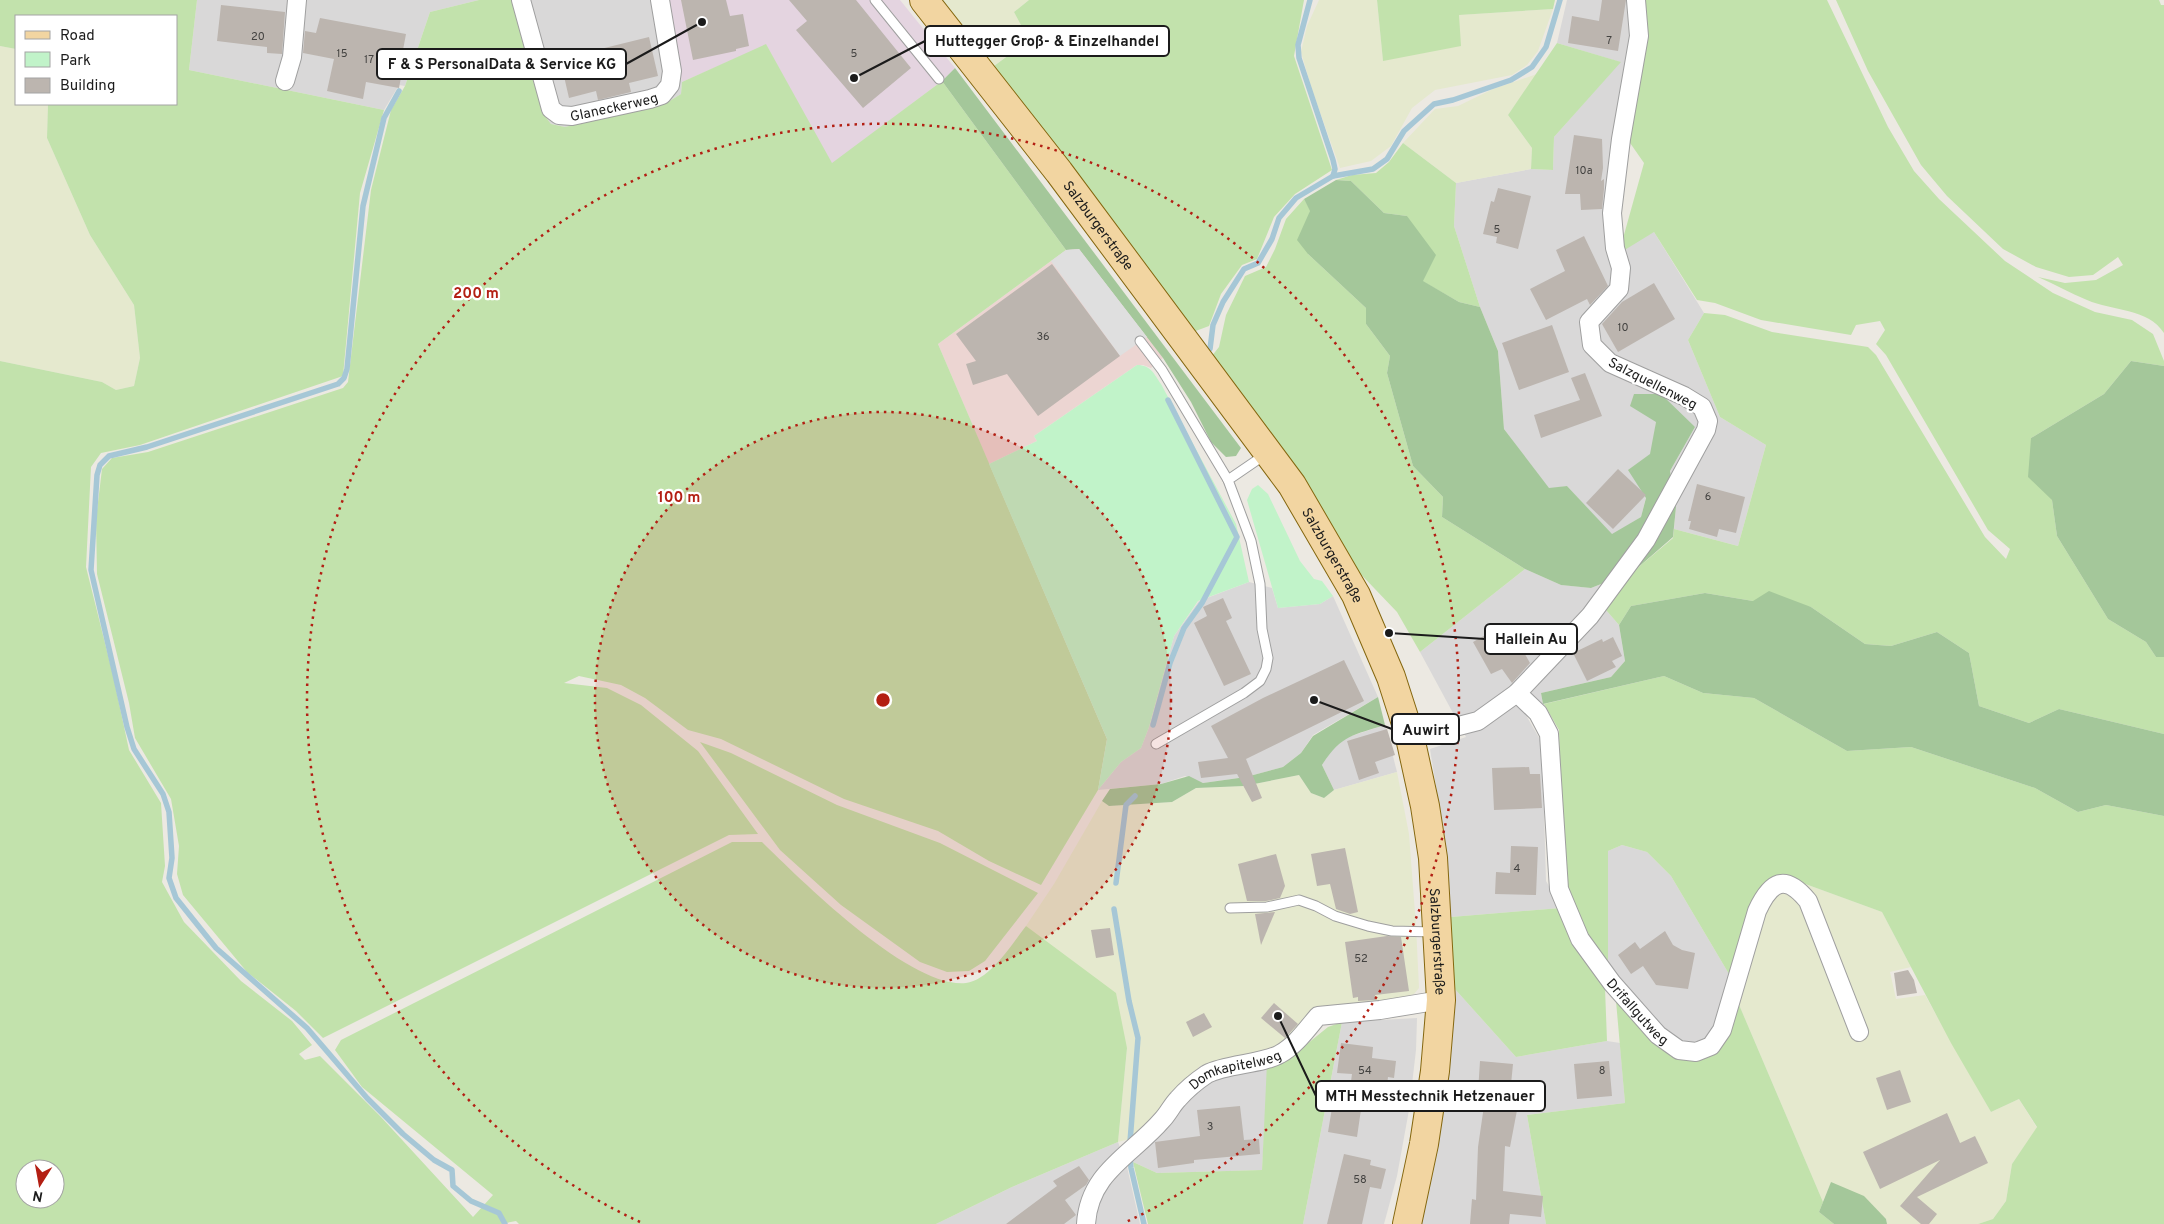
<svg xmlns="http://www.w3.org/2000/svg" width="2164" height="1224" viewBox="0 0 2164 1224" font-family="Overpass,sans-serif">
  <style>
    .residential { fill: #d9d8d8 }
    .commercial { fill: #ecd5d2 }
    .industrial { fill: #e4d4e0 }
    .farmland { fill: #e5e9ce }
    .grass { fill: #c2e2ac; fill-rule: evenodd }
    .forest { fill: #a4c79a }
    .park { fill: #c1f3c9 }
    .parking { fill: #dfdfdf }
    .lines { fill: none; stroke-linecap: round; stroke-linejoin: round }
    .stream { stroke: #a6c7d6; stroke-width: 5.5 }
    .building { fill: #bcb5af }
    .lane-casing { stroke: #9f9f9f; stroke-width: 11 }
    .street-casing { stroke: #9f9f9f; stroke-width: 20 }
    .primary-casing { stroke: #84660e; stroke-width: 30 }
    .lane { stroke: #fff; stroke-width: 9 }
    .street { stroke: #fff; stroke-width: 18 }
    .primary { stroke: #f2d5a1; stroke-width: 28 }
    .ring { fill: none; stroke: #b31f13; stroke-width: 2.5; stroke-dasharray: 2.5 5 }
    .labels { text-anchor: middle; stroke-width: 4.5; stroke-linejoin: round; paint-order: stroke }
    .number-label { font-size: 11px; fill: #434240 }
    .street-label { font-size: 14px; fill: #1b1b1b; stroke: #fff }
    .centre { fill: #b31f13; stroke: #fff; stroke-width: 2.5 }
    .ring-label { font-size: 15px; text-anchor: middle; font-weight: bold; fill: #b31f13; stroke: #fff; stroke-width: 4.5; stroke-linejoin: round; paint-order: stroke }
    .leader { fill: none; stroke: #1b1b1b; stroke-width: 2 }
    .callout-dot { fill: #1b1b1b; stroke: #fff; stroke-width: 2 }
    .callout { fill: #fff; stroke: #1b1b1b; stroke-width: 2 }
    .callout-label { font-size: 15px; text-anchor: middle; font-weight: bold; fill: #1b1b1b }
  </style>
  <rect width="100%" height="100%" fill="#ece9e2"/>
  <g class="residential">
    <polygon points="197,0 479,0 430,12 405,86 399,85 384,110 189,70"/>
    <polygon points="514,0 669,0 682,82 681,94 668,102 565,127 551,124 542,112"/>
    <polygon points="1567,0 1630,0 1634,35 1612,160 1622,242 1654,232 1704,313 1688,340 1720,417 1766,445 1738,546 1674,529 1676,507 1670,471 1695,427 1656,422 1646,497 1641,517 1612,535 1567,486 1549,489 1504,429 1498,351 1480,307 1454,226 1456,183 1531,169 1553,170 1554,137 1620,62 1557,43"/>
    <polygon points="1525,569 1561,585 1591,588 1634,571 1606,610 1619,625 1625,661 1611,677 1541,693 1543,704 1527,717 1542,743 1546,881 1561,908 1451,917 1445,842 1430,749 1466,737 1420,652"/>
    <polygon points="1249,582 1272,588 1278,608 1320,604 1333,596 1378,697 1313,735 1301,753 1283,767 1246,777 1203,783 1185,776 1161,784 1098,790 1121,762 1141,748 1149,727 1174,636 1199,601"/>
    <polygon points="1385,725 1397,772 1334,790 1322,765 1331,751 1345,738"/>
    <polygon points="1622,845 1647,852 1671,876 1729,974 1716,1020 1708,1038 1694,1048 1663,1034 1608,969 1608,851"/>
    <polygon points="1454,988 1516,1057 1607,1041 1620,1043 1625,1103 1527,1115 1546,1224 1417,1224 1445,1087"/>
    <polygon points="1417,1018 1416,1050 1409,1110 1397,1176 1384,1224 1303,1224 1342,1022"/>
    <polygon points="1269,1050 1262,1170 1157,1173 1133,1162 1134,1138 1200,1066"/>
    <polygon points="1118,1142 1127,1167 1140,1224 936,1224 1012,1187"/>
  </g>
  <polygon class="commercial" points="1079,249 1163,358 1151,368 1143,365 1137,365 1034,436 1037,441 989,464 938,344 1066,250"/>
  <polygon class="industrial" points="669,0 900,0 955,68 942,81 832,164 766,45 682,82"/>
  <g class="farmland">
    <polygon points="937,0 1029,0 1014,12 1029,39 994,66"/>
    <polygon points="1319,0 1377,0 1383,61 1458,15 1553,9 1538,51 1527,65 1512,75 1435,90 1412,108 1391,146 1371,161 1340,168 1312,90 1301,52 1307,26"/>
    <polygon points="0,46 16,49 16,104 48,104 47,138 90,235 134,305 140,358 134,386 116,390 102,382 0,361"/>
    <polygon points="1537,74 1508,115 1532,148 1531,169 1456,183 1403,143 1435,109 1458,106 1493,89"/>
    <polygon points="1397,772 1409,834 1416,926 1419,988 1414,994 1382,1006 1332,1009 1292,1040 1269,1050 1200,1066 1134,1138 1118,1142 1127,1048 1026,926 1054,884 1102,801 1109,806 1172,802 1196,788 1244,786 1299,775 1311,793 1324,798 1334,790"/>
    <polygon points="1800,882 1882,912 1911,967 1890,972 1896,999 1925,995 1991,1112 2019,1099 2037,1128 2012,1164 2006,1201 1993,1219 1978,1224 1887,1224 1886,1219 1831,1183 1823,1202 1737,1000 1762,908 1773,893"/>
  </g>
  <g class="grass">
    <path d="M 0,0 L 197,0 L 189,70 L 384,110 L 360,193 L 343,376 L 140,445 L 101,453 L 91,467 L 86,567 L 113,675 L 129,750 L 161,803 L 165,866 L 162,882 L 184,922 L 241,981 L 292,1021 L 312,1045 L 299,1054 L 305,1060 L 320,1056 L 381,1117 L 473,1217 L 493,1195 L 362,1087 L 335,1050 L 341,1040 L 732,842 L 762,842 C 801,880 910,989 966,983 C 990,980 1012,944 1026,926 L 1116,993 L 1127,1048 L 1118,1142 L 1012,1187 L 936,1224 L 519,1224 L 516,1221 L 501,1224 L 0,1224 L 0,361 L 102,382 L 116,390 L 134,386 L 140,358 L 134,305 L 90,235 L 47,138 L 48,104 L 176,104 L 176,16 L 16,16 L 16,49 L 0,46 ZM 25,1169 L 55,1169 L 55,1199 L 25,1199 Z"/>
    <polygon points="479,0 514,0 542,112 551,124 565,127 668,102 681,94 682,82 766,44 832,163 942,81 1066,250 938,344 1107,739 1098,790 1041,885 989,861 938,831 844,799 721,739 688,730 645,698 621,685 579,676 564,683 607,688 641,705 698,751 758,834 729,835 323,1038 296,1011 247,972 183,895 177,874 179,846 171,799 135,738 129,703 97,574 96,519 102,469 112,458 148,452 343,388 348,382 371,190 391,110 405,86 430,12"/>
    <polygon points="1029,0 1304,0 1294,56 1332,170 1295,194 1274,217 1257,259 1242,265 1221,294 1209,326 1193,332 1082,180 994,66 1029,40 1014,12"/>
    <polygon points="1377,0 1555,0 1553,9 1459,15 1461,46 1383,61"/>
    <polygon points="1640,0 1827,0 1888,127 1914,171 1939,199 2005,261 2053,293 2095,312 2132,320 2153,334 2164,361 2164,366 2131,361 2104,394 2031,438 2052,500 2057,536 2108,619 2146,642 2156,657 2164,657 2164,734 2059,709 2029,723 1979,706 1969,653 1937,632 1891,646 1865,644 1811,607 1753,601 1705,593 1631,606 1619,625 1606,610 1634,571 1673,538 1674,529 1738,546 1766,445 1720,417 1688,340 1704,313 1725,315 1772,332 1868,347 1876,355 1985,537 2006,559 2010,549 1988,530 1886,355 1876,344 1885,330 1880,321 1856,325 1851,335 1761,320 1715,303 1697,300 1654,232 1623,251 1622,242 1644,163 1628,140"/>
    <path d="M 1836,0 L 2159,0 L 2161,5 L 2164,5 L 2164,333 C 2148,308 2112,311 2087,300 C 2070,293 2054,284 2038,277 L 2065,283 L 2096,280 L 2123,265 L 2118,257 L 2093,275 L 2069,277 L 2036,267 L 2003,249 L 1947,196 L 1921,165 L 1868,71 Z"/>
    <polygon points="1557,43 1621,62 1554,137 1553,170 1531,169 1532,148 1508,115"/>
    <polygon points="1403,143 1456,183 1454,226 1480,307 1459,302 1422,281 1407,216 1384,213 1351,181 1336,180 1352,175 1376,173 1389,162"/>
    <polygon points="1304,199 1310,210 1308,254 1366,308 1366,324 1390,356 1387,373 1413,466 1443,497 1442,517 1525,569 1420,652 1397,612 1352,565 1211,357 1219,347 1226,315 1245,276 1266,267 1275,249 1286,219"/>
    <polygon points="1664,676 1703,693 1754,698 1847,751 1911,747 2035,788 2078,812 2106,805 2164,816 2164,1224 1978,1224 1993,1219 2006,1201 2012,1164 2037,1127 2019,1099 1991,1112 1951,1043 1882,912 1789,878 1759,892 1729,974 1671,876 1647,852 1622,845 1608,851 1608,969 1594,953 1566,889 1562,866 1559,730 1544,704"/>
    <polygon points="700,742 731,753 837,805 940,843 1038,893 985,961 969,971 947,972 920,962 841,905 780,850"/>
    <polygon points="1561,908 1588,962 1605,988 1607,1041 1516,1057 1454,988 1451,917"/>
    <polygon points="1737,1000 1823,1202 1819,1212 1834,1224 1546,1224 1527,1115 1625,1103 1616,1001 1674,1058 1692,1061 1717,1051"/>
    <polygon points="1342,1022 1303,1224 1148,1224 1133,1162 1157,1173 1262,1170 1267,1063 1291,1057 1328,1027"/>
  </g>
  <g class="forest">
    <polygon points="955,68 1241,448 1236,456 1226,457 1211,442 1191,402 1163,358 1079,249 1066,250 942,81"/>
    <polygon points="1336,180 1351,181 1384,213 1407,216 1436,255 1423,281 1459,302 1480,307 1498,351 1504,429 1549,488 1567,486 1612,534 1641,517 1646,498 1628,470 1650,454 1656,422 1630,406 1634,394 1661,394 1695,427 1670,471 1676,507 1673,537 1634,571 1591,588 1561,585 1525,569 1442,517 1443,497 1413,466 1387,373 1390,356 1366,324 1366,308 1308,254 1297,240 1310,211 1304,199"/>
    <polygon points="2131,361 2164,366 2164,657 2156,657 2146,642 2108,619 2057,536 2052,500 2028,477 2031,438 2104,394"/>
    <polygon points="1769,591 1811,607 1865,644 1891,646 1937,632 1969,653 1979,706 2029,723 2059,709 2164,734 2164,816 2106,805 2078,812 2035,788 1911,747 1847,751 1754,698 1703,693 1664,676 1543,704 1541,693 1611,677 1625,661 1619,625 1631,606 1705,593 1753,601"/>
    <path d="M 1378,697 L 1385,725 C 1354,735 1341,735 1322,765 L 1334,790 L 1324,798 L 1311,793 L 1299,775 L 1244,786 L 1196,788 L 1172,802 L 1109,806 L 1102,801 L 1110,789 L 1161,784 L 1189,776 L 1203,783 L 1246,777 L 1283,767 L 1301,753 L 1313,736 Z"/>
    <polygon points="1831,1182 1864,1196 1886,1219 1887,1224 1834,1224 1819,1212"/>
  </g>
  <g class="park">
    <path d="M 1137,365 C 1151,365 1154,374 1161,384 L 1236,524 L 1249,582 L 1198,601 L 1174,636 L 1149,727 L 1141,748 L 1121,762 L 1098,790 L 1107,739 L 989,464 L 1037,441 L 1034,436 Z"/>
    <polygon points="1258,485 1268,494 1300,561 1314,579 1322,581 1333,596 1320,604 1278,608 1247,500 1252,489"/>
  </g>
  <polygon class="parking" points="1079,249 1147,337 1120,356 1051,261 1066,250"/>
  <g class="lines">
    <g class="stream">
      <polyline points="1310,0 1298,45 1299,58 1333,160 1335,169 1333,176"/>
      <polyline points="399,91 384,118 363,206 347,369 344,378 338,384 147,447 109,456 100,465 97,475 91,570 127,727 134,749 163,794 169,812 172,858 169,878 176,898 216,948 307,1028 367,1098 403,1134 434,1160 452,1170 453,1186 471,1201 499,1213 505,1224"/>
      <polyline points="1210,349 1213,325 1223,302 1244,269 1258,263 1272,239 1279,218 1296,198 1333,176 1373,169 1387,159 1404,131 1434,104 1453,100 1511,80 1532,67 1546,47 1560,0"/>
      <polyline points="1153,725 1170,663 1184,628 1202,603 1237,537 1168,400"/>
      <polyline points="1116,883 1126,805 1135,796"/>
      <polyline points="1114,909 1129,1001 1138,1038 1130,1142"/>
      <polyline points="1130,1157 1131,1168 1144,1224"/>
    </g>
  </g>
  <g class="building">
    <polygon points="681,0 726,0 730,16 743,14 749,46 736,49 736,51 693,60"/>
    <polygon points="789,0 856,0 911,68 863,108 796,30 807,21"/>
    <polygon points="1602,0 1626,0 1618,51 1568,43 1572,16 1599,21"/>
    <polygon points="221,5 285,12 282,54 267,53 267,47 217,41"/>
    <polygon points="320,18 406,34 399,71 402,72 399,88 366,82 363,99 327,91 334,59 303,53 305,31 316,33"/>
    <polygon points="649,37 658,76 629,83 631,92 598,100 596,91 569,98 560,59"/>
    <polygon points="1574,135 1602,139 1603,168 1601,181 1604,179 1604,189 1602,209 1581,210 1580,194 1565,194"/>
    <polygon points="1498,188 1531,196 1518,249 1496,243 1497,237 1483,234 1491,201 1494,202"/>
    <polygon points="1584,236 1608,286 1590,305 1587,299 1546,320 1530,289 1565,271 1556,250"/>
    <polygon points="1052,264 1120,356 1038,416 1007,374 973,385 966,364 976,361 956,334"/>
    <polygon points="1654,283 1675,319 1618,352 1602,324 1622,302"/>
    <polygon points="1552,325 1569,372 1519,390 1502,343"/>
    <polygon points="1585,373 1602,416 1541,438 1534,415 1580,400 1571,378"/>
    <polygon points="1618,469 1646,495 1613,529 1586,503"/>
    <polygon points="1697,484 1745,497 1736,533 1719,529 1717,537 1689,529 1691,521 1688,521"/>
    <polygon points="1223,598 1232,618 1226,621 1251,674 1224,686 1194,623 1207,616 1203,607"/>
    <polygon points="1507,623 1530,663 1512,683 1502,669 1491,674 1473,642"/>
    <polygon points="1613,637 1622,656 1612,661 1616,667 1587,681 1573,653 1602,639 1603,642"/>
    <polygon points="1344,660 1364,701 1246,759 1262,798 1252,802 1237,774 1201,778 1198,762 1228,758 1211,726 1263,698"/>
    <polygon points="1387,729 1395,755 1375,762 1379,773 1359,780 1347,741"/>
    <polygon points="1529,767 1530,774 1540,774 1542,808 1494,810 1492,768"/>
    <polygon points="1511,846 1538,847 1536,895 1495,894 1496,872 1510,873"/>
    <polygon points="1345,848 1358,912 1350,914 1336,909 1330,884 1317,886 1311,854"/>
    <polygon points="1276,854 1285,886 1280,898 1266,901 1247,901 1238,864"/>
    <polygon points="1275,912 1261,945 1255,914"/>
    <polygon points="1110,928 1114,955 1096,958 1091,930"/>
    <polygon points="1665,931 1673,945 1682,950 1695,953 1688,989 1656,985 1643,966 1631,974 1618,955 1635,942 1640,949"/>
    <polygon points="1387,936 1401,937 1409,991 1375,995 1376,1000 1358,1001 1358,997 1353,998 1345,942"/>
    <polygon points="1908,970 1914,980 1917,993 1897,996 1894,973"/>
    <polygon points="1274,1003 1298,1024 1285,1038 1261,1018"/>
    <polygon points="1204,1013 1212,1027 1193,1037 1186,1022"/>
    <polygon points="1341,1043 1373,1047 1372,1058 1396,1061 1394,1078 1388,1077 1387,1085 1365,1082 1357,1137 1328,1132 1333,1102 1348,1104 1352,1074 1337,1073"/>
    <polygon points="1480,1061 1513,1064 1509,1105 1518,1105 1510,1147 1505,1146 1503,1191 1543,1196 1541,1217 1510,1214 1509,1224 1470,1224 1472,1199 1476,1200 1478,1147 1486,1092 1478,1092"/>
    <polygon points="1609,1061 1612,1096 1577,1099 1574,1064"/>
    <polygon points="1900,1070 1911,1102 1887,1110 1876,1078"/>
    <polygon points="1240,1106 1244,1140 1259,1139 1260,1154 1194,1160 1194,1163 1158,1168 1155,1142 1200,1136 1197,1110"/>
    <polygon points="1947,1113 1960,1143 1975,1136 1988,1163 1917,1197 1937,1214 1929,1224 1921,1224 1900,1206 1940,1160 1880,1189 1863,1152"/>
    <polygon points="1344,1154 1371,1160 1370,1165 1386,1169 1381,1189 1370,1187 1362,1224 1327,1224"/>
    <polygon points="1079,1166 1089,1180 1086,1185 1065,1200 1076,1215 1064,1224 1006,1224 1057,1186 1053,1181"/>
  </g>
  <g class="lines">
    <defs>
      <g id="lane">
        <polyline points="875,0 939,79"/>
        <polyline points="1140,341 1162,370 1228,480"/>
        <polyline points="1156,744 1244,693 1260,681 1266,669 1268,658 1262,629 1260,584 1251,541 1228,480 1266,454"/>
        <polyline points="1230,908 1267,907 1299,900 1316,906 1335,916 1368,926 1392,931 1435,932"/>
      </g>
      <g id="street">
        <path id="s1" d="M 521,0 L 551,109 L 559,115 L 572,116 L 650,99 L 662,95 L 670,85 L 672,71 L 660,0"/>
        <polyline points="285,81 292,57 297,0"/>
        <path id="s2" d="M 1517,693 L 1538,713 L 1549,734 L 1559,889 L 1580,939 L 1612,983 L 1658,1035 L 1679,1050 L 1696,1052 L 1711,1046 L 1722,1030 L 1757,911 C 1771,881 1785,873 1808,901 L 1859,1032"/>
        <polyline points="1409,733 1447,729 1478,721 1517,693 1590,616 1646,540 1706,430 1708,421 1702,407 1684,396 1610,363 1592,345 1589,322 1619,289 1621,268 1615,248 1612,213 1621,139 1639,36 1636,0"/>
        <path id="s3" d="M 1086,1224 C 1089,1172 1132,1155 1162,1120 C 1168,1114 1172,1105 1178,1099 C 1185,1091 1198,1080 1207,1074 C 1225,1064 1263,1064 1280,1054 C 1295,1046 1307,1029 1318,1016 L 1380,1010 L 1441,1000"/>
      </g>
      <g id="primary">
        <path id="s4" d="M 924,0 L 1059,172 L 1292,485 L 1356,595 L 1391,677 L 1409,733 L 1425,806 L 1433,858 L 1441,1000 L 1435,1071 L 1424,1144 L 1407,1224"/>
      </g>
    </defs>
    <use href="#lane" class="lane-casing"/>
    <use href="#street" class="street-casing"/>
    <use href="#primary" class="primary-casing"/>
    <use href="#lane" class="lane"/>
    <use href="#street" class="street"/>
    <use href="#primary" class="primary"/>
  </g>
  <circle cx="883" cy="700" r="288" fill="#b31f13" fill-opacity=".12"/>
  <g class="ring">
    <circle cx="883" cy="700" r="288"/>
    <path d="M640 1222A576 576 0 1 1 1126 1222"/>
  </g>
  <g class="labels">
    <g class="number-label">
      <text x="258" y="40">20</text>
      <text x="1609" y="44">7</text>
      <text x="342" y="57">15</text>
      <text x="854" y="57">5</text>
      <text x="369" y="63">17</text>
      <text x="1584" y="174">10a</text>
      <text x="1497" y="233">5</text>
      <text x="1623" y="331">10</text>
      <text x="1043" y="340">36</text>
      <text x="1708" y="500">6</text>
      <text x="1517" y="872">4</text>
      <text x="1361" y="962">52</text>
      <text x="1365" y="1074">54</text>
      <text x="1602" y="1074">8</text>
      <text x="1210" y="1130">3</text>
      <text x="1360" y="1183">58</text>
    </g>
    <g class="street-label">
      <text dy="5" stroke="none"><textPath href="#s1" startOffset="179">Glaneckerweg</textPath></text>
      <text dy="5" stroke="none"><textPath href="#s4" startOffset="285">Salzburgerstraße</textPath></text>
      <text transform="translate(1653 383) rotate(27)" y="5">Salzquellenweg</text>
      <text dy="5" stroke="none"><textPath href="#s4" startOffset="690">Salzburgerstraße</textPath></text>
      <text dy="5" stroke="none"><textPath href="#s4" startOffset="1095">Salzburgerstraße</textPath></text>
      <text dy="5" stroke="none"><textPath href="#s2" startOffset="355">Drifallgutweg</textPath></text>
      <text dy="5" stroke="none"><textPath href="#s3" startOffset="225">Domkapitelweg</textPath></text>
    </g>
  </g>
  <circle cx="883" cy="700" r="8" class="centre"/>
  <g class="ring-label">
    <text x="476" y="298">200 m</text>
    <text x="679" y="502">100 m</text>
  </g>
  <path class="leader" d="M854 78L925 41M702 22L626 64M1389 633L1485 639M1314 700L1392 729M1278 1016L1316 1096"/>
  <g class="callout-dot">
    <circle cx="854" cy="78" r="5"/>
    <circle cx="702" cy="22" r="5"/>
    <circle cx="1389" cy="633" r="5"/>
    <circle cx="1314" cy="700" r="5"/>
    <circle cx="1278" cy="1016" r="5"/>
  </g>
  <g class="callout">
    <rect x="925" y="26" width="244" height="30" rx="5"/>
    <rect x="377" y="49" width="249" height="30" rx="5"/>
    <rect x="1485" y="624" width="92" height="30" rx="5"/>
    <rect x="1392" y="714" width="67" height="30" rx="5"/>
    <rect x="1316" y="1081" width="229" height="30" rx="5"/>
  </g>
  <g class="callout-label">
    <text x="1047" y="46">Huttegger Groß- &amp; Einzelhandel</text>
    <text x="502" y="69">F &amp; S PersonalData &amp; Service KG</text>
    <text x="1531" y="644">Hallein Au</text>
    <text x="1426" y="735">Auwirt</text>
    <text x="1430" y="1101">MTH Messtechnik Hetzenauer</text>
  </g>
  <rect x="15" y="15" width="162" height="90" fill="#ffffff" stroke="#a4a4a4"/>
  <rect x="25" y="31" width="25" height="8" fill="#f2d5a1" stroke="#a4a4a4"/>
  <text x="60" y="40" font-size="15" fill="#1b1b1b">Road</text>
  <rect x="25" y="52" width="25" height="15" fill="#c1f3c9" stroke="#a4a4a4"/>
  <text x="60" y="65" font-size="15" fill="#1b1b1b">Park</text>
  <rect x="25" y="78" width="25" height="15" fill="#bcb5af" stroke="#a4a4a4"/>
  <text x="60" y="90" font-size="15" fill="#1b1b1b">Building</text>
  <g transform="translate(40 1184) rotate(191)"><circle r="24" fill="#ffffff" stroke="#a4a4a4"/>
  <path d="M0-4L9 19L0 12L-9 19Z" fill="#b31f13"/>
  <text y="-8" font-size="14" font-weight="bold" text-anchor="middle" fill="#1b1b1b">N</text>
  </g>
</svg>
